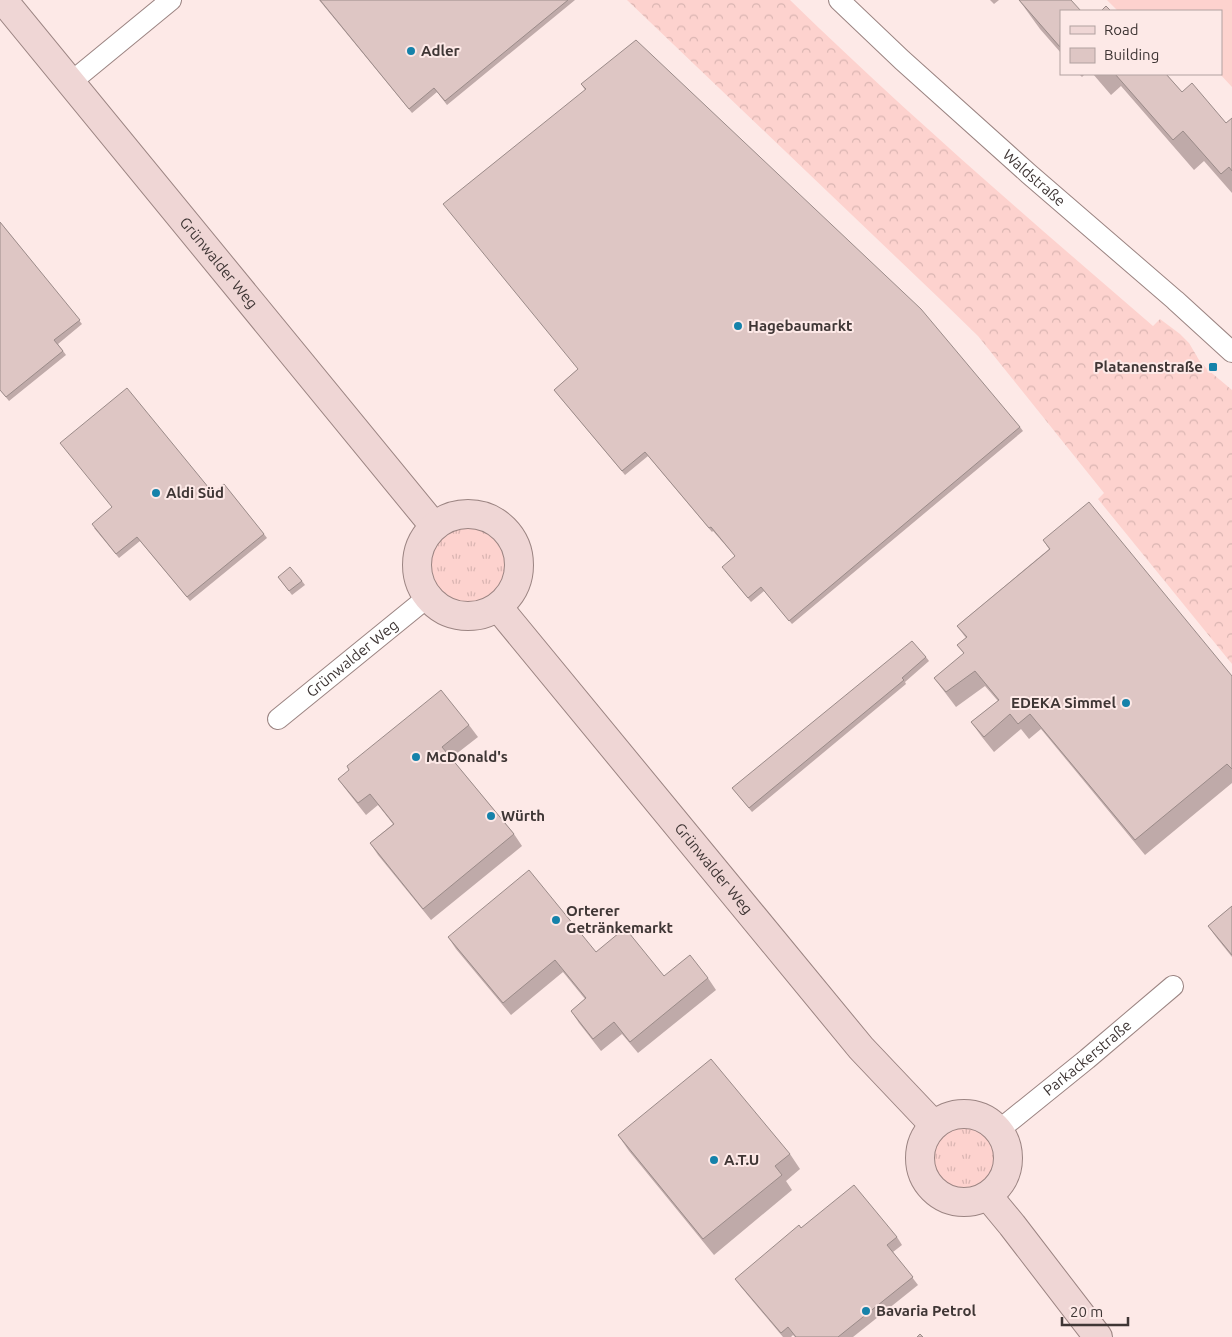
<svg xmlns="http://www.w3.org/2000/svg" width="1232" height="1337" viewBox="0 0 1232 1337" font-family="Ubuntu,sans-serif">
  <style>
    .grass { fill: url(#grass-tufts) }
    .forest { fill: url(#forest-crowns) }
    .green { fill: #fdd2ce }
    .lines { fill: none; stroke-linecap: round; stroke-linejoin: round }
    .street-casing { stroke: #9b8482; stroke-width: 22 }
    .secondary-casing { stroke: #9b8482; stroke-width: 30 }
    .street { stroke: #fff; stroke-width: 20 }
    .secondary { stroke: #efd6d5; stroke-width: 28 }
    .wall { fill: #bfaaa9 }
    .building { fill: #dec6c4; stroke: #9b8b89 }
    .poi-dot { fill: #1582aa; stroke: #fde9e7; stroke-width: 2 }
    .labels { text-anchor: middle; stroke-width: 4; stroke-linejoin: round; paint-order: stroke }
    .poi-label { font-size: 15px; font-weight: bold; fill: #3f3635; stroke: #fde9e7; text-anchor: start }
    .street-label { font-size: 15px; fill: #3f3635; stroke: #fde9e7 }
  </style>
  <defs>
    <pattern id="grass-tufts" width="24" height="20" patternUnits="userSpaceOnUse" patternTransform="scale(1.25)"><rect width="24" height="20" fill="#fdd2ce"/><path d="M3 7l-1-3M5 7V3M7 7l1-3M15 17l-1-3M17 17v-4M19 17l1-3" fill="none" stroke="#dab5b2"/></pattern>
    <pattern id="forest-crowns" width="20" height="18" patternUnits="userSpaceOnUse" patternTransform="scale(1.25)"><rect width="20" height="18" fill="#fdd2ce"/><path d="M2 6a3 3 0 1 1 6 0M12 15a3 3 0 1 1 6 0" fill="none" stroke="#dab5b2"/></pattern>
  </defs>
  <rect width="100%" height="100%" fill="#fde9e7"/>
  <g class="grass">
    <circle cx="466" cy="565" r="42"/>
    <circle cx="965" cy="1158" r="34"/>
  </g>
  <path class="forest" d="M 627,0 L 790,0 C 907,114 1030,220 1153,326 L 1160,319 L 1180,334 L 1189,343 L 1199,360 L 1207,369 L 1232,390 L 1232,664 L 1098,499 L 1104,493 L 978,336 L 942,301 Z"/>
  <polygon class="green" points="1107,0 1232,0 1232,87 1220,74 1221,11 1118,11"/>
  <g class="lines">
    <defs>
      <g id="street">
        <path id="s1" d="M 839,0 L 902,60 L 1029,174 L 1175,300 L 1232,352"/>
        <polyline points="70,83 171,0"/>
        <path id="s2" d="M 278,719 L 428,597"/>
        <path id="s3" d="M 999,1130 L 1087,1059 L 1173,986"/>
      </g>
      <g id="secondary">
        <path id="s4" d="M 3,0 L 434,526"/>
        <circle cx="468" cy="565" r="51"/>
        <path id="s5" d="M 498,607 L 861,1048 L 934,1125"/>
        <circle cx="964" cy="1158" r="44"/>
        <polyline points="988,1196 1012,1225 1098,1337"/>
      </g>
    </defs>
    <use href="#street" class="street-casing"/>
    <use href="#secondary" class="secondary-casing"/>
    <use href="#street" class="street"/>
    <use href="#secondary" class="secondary"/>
  </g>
  <g class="wall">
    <polygon points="319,0 575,0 447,105 437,92 412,113"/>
    <polygon points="990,0 999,0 994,4"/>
    <polygon points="1019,0 1061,11 1061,53 1040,29"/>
    <polygon points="1079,74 1085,74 1082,77"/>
    <polygon points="1093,74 1166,74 1182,92 1226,123 1232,118 1232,193 1204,161 1194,170 1121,86 1111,95"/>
    <polygon points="581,84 1020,427 1023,431 792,624 764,591 751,602 725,571 735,556 713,531 712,532 648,456 625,475 554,390 578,369 585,90"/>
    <polygon points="0,222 82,324 58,344 66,355 9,401 0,390"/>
    <polygon points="213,493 264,534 267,538 190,601 140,541 119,558 94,528"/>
    <polygon points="1043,540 1232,676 1232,783 1145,855 1041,729 1029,739 1021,729 994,752 982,737 971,722 998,701 985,686 956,707 934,678 964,654 957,645 966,638 957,626 1049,549"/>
    <polygon points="278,577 302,581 305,585 292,595"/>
    <polygon points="926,657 929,661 905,682 906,684 752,812 732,788"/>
    <polygon points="469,725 478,737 451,758 514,834 522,846 431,920 378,855 370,843 393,824 378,805 366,815 347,791 338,779"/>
    <polygon points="1232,906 1232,957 1216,937 1208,926"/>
    <polygon points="448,937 596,952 664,976 708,978 716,990 638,1053 622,1034 601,1051 579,1023 571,1011 585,999 563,972 511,1015 456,949"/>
    <polygon points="618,1135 790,1154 800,1169 786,1181 792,1190 714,1255 629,1151"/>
    <polygon points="801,1228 897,1237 902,1245 893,1252 918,1285 853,1337 795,1337 793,1335 791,1337 783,1337 741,1287 735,1279"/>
  </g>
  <g class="building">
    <polygon points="320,0 568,0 445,101 434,88 409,109"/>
    <polygon points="1019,0 1071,0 1081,11 1061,11 1060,47"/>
    <polygon points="1106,6 1111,11 1101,11"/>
    <polygon points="636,40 921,309 1020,427 789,621 761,587 748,598 722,567 735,556 711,527 709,528 645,452 622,471 554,390 578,369 443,204 586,89 581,84"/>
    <polygon points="1115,74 1166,74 1182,92 1192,83 1226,123 1232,118 1232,171 1229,167 1221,174 1183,131 1173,140"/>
    <polygon points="0,222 80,320 54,340 63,351 6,397 0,390"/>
    <polygon points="127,388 213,493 224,484 264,534 187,597 137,537 116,554 92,524 112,507 60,443"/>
    <polygon points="1089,502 1232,676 1232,769 1227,764 1135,840 1030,714 1018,724 1010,714 984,737 971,722 999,700 975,671 946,692 934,678 964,653 957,645 967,637 957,626 1050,549 1043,540"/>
    <polygon points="290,567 302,581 289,591 278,577"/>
    <polygon points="912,641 926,657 902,678 904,680 749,808 732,788"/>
    <polygon points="441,690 469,725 442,747 514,834 423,909 370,843 394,824 370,794 358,803 338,779 349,770 347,766"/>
    <polygon points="529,870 596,952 625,928 664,976 690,955 708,978 630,1042 614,1022 593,1039 571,1011 586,998 555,960 503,1003 448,937"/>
    <polygon points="1232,906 1232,955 1208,926"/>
    <polygon points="711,1059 790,1154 775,1166 782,1175 703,1239 618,1135"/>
    <polygon points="854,1185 897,1237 887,1245 913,1277 838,1337 796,1337 788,1327 781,1333 735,1279 799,1225 801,1228"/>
    <polygon points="920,1334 923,1337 917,1337"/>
  </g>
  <g class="poi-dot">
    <circle cx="411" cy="51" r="5"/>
    <circle cx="738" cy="326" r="5"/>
    <rect x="1208" y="362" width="10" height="10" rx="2.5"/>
    <circle cx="156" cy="493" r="5"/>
    <circle cx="1126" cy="703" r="5"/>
    <circle cx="416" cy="757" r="5"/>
    <circle cx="491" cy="816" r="5"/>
    <circle cx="556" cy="920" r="5"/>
    <circle cx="714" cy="1160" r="5"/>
    <circle cx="866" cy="1311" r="5"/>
  </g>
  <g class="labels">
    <g class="poi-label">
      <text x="421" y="56">Adler</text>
      <text x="748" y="331">Hagebaumarkt</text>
      <text x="1203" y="372" text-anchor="end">Platanenstraße</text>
      <text x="166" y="498">Aldi Süd</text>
      <text x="1116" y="708" text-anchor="end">EDEKA Simmel</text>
      <text x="426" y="762">McDonald's</text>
      <text x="501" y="821">Würth</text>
      <text x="566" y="916">Orterer<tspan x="566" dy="17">Getränkemarkt</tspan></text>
      <text x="724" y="1165">A.T.U</text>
      <text x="876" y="1316">Bavaria Petrol</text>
    </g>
    <g class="street-label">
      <text dy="5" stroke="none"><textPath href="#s1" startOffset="264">Waldstraße</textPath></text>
      <text dy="5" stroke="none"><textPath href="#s4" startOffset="340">Grünwalder Weg</textPath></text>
      <text dy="5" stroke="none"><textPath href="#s2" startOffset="96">Grünwalder Weg</textPath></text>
      <text dy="5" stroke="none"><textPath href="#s5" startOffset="339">Grünwalder Weg</textPath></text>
      <text dy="5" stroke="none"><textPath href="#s3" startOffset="114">Parkackerstraße</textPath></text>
    </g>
  </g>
  <rect x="1060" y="10" width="162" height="65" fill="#fde9e7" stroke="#b1a1a0"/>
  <rect x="1070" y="26" width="25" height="8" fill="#efd6d5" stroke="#b1a1a0"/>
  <text x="1104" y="35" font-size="15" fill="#3f3635">Road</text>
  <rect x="1070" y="48" width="25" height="15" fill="#dec6c4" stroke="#b1a1a0"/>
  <text x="1104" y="60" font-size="15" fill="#3f3635">Building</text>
  <path d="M1062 1317v8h66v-8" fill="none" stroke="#3f3635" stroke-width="2.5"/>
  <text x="1070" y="1317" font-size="15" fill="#3f3635" stroke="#fde9e7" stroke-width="4" paint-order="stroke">20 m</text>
</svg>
